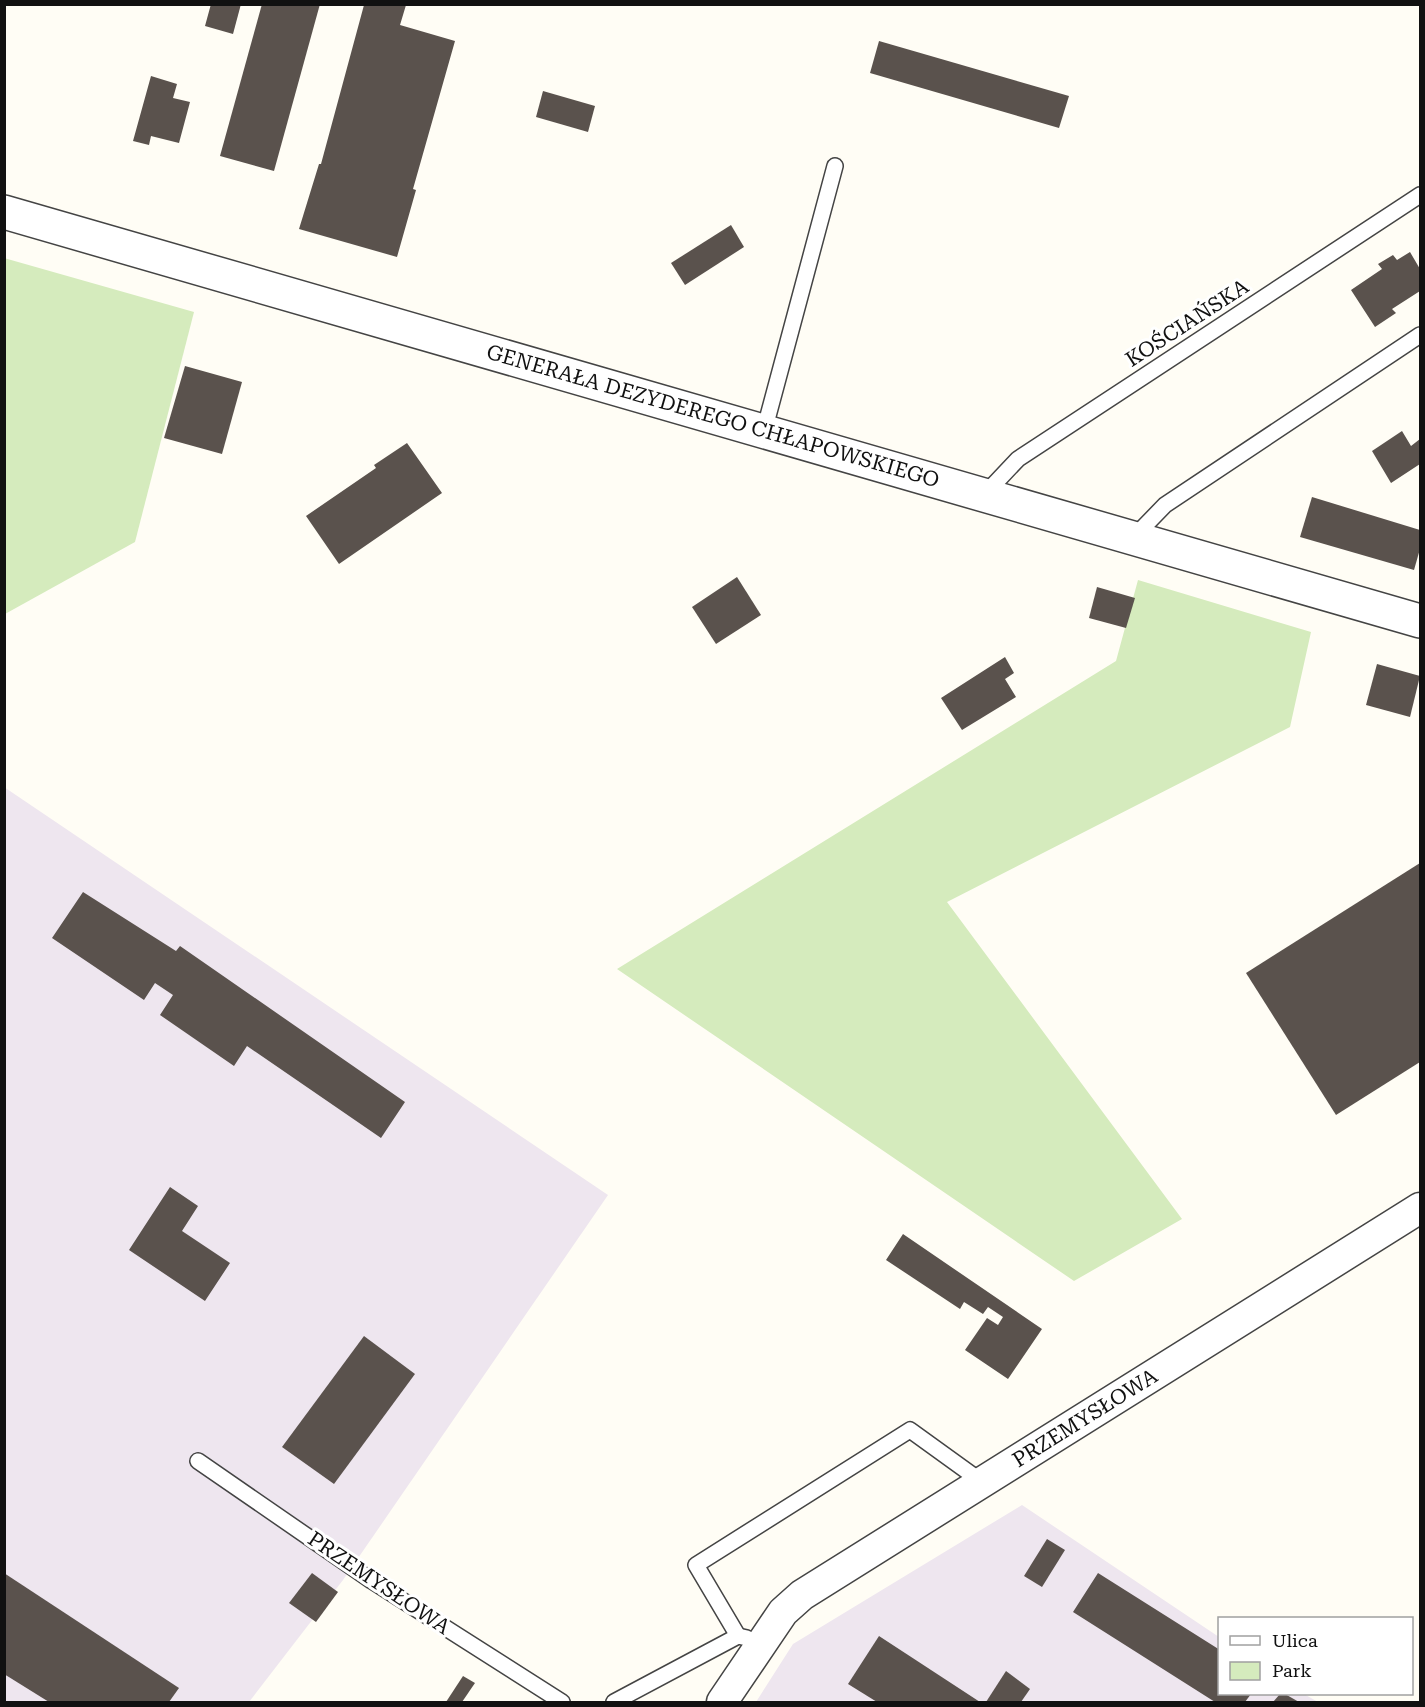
<svg xmlns="http://www.w3.org/2000/svg" width="1425" height="1707" viewBox="0 0 1425 1707" font-family="'Roboto Serif',serif">
  <style>
    .industrial { fill: #eee6ef }
    .green { fill: #d5ebbd }
    .building { fill: #5a524d }
    .lines { fill: none; stroke-linecap: round; stroke-linejoin: round }
    .service-casing { stroke: #444; stroke-width: 18 }
    .minor-casing { stroke: #444; stroke-width: 33 }
    .tertiary-casing { stroke: #444; stroke-width: 36 }
    .service { stroke: #fff; stroke-width: 15 }
    .minor { stroke: #fff; stroke-width: 30 }
    .tertiary { stroke: #fff; stroke-width: 33 }
    .labels { text-anchor: middle; stroke-width: 6; stroke-linejoin: round; paint-order: stroke }
    .street-label { font-size: 21px; fill: #111; stroke: #fff }
  </style>
  <rect width="100%" height="100%" fill="#fffdf5"/>
  <g class="industrial">
    <polygon points="4,787 608,1195 343,1580 249,1702 5,1702"/>
    <polygon points="1022,1505 1219,1637 1220,1694 1304,1694 1318,1702 756,1702 793,1644"/>
  </g>
  <g class="green">
    <polygon points="4,258 194,312 135,542 5,614"/>
    <polygon points="1138,580 1311,632 1290,727 947,902 1182,1219 1074,1281 617,969 1116,661"/>
  </g>
  <g class="building">
    <polygon points="211,4 241,4 233,34 205,26"/>
    <polygon points="262,4 320,4 274,171 220,156"/>
    <polygon points="364,5 406,5 400,25 455,41 413,189 416,190 397,257 299,229 319,164 321,164"/>
    <polygon points="879,41 1069,96 1059,128 870,73"/>
    <polygon points="151,76 177,84 173,98 190,102 179,143 151,136 149,145 133,141"/>
    <polygon points="543,91 595,106 588,132 536,117"/>
    <polygon points="731,225 744,247 685,285 671,263"/>
    <polygon points="1410,252 1420,269 1420,291 1392,309 1396,313 1375,327 1351,290 1382,269 1378,264 1393,255 1397,260"/>
    <polygon points="185,366 242,382 222,454 164,438"/>
    <polygon points="1402,431 1411,446 1420,439 1420,464 1391,483 1372,451"/>
    <polygon points="407,443 442,493 339,564 306,516 376,468 374,465"/>
    <polygon points="1312,497 1420,530 1420,549 1414,570 1300,537"/>
    <polygon points="737,577 761,615 716,644 692,607"/>
    <polygon points="1097,587 1135,598 1126,628 1089,618"/>
    <polygon points="1005,657 1014,673 1005,679 1016,697 962,730 941,698"/>
    <polygon points="1377,664 1420,676 1410,717 1366,705"/>
    <polygon points="1420,863 1420,1062 1336,1115 1246,973"/>
    <polygon points="83,892 176,951 180,946 405,1102 381,1138 247,1046 234,1066 160,1015 173,995 155,983 144,1000 52,938"/>
    <polygon points="170,1187 198,1206 182,1231 230,1263 205,1301 129,1250"/>
    <polygon points="903,1234 1042,1329 1008,1379 965,1350 987,1318 998,1325 1003,1317 988,1307 983,1314 964,1302 960,1309 886,1260"/>
    <polygon points="364,1336 415,1374 334,1484 282,1447"/>
    <polygon points="1047,1539 1065,1550 1042,1587 1024,1576"/>
    <polygon points="4,1573 179,1688 169,1702 49,1702 4,1674"/>
    <polygon points="312,1573 338,1592 316,1622 289,1603"/>
    <polygon points="1098,1573 1220,1650 1220,1694 1251,1694 1245,1702 1215,1702 1073,1612"/>
    <polygon points="879,1636 980,1702 877,1702 848,1684"/>
    <polygon points="1006,1671 1030,1689 1021,1702 986,1702"/>
    <polygon points="463,1676 475,1683 462,1702 446,1702"/>
    <polygon points="1280,1694 1285,1694 1299,1702 1273,1702"/>
  </g>
  <g class="lines">
    <defs>
      <g id="service">
        <polyline points="764,431 835,166"/>
        <polyline points="984,495 1018,459 1420,195"/>
        <polyline points="1133,538 1165,505 1420,335"/>
        <polyline points="198,1461 372,1581 562,1702"/>
        <polyline points="738,1636 696,1565 910,1430 982,1482"/>
        <polyline points="614,1702 738,1636 747,1638"/>
      </g>
      <polyline id="minor" points="722,1702 783,1612 802,1595 1420,1208"/>
      <polyline id="tertiary" points="4,212 1420,621"/>
    </defs>
    <use href="#service" class="service-casing"/>
    <use href="#minor" class="minor-casing"/>
    <use href="#tertiary" class="tertiary-casing"/>
    <use href="#service" class="service"/>
    <use href="#minor" class="minor"/>
    <use href="#tertiary" class="tertiary"/>
  </g>
  <g class="labels">
    <g class="street-label">
      <text transform="translate(1187 323) rotate(-33)" y="7">KOŚCIAŃSKA</text>
      <text transform="translate(713 416) rotate(16)" y="7">GENERAŁA DEZYDEREGO CHŁAPOWSKIEGO</text>
      <text transform="translate(1085 1418) rotate(-32)" y="7">PRZEMYSŁOWA</text>
      <text transform="translate(379 1583) rotate(34)" y="7">PRZEMYSŁOWA</text>
    </g>
  </g>
  <rect width="1425" height="1707" fill="none" stroke="#111111" stroke-width="12"/>
  <rect x="1218" y="1617" width="195" height="78" fill="#ffffff" stroke="#a0a0a0" stroke-width="1.5"/>
  <rect x="1230" y="1636" width="30" height="9" fill="#ffffff" stroke="#a0a0a0" stroke-width="1.5"/>
  <text x="1272" y="1647" font-size="18" fill="#111111">Ulica</text>
  <rect x="1230" y="1662" width="30" height="18" fill="#d5ebbd" stroke="#a0a0a0" stroke-width="1.5"/>
  <text x="1272" y="1677" font-size="18" fill="#111111">Park</text>
</svg>
